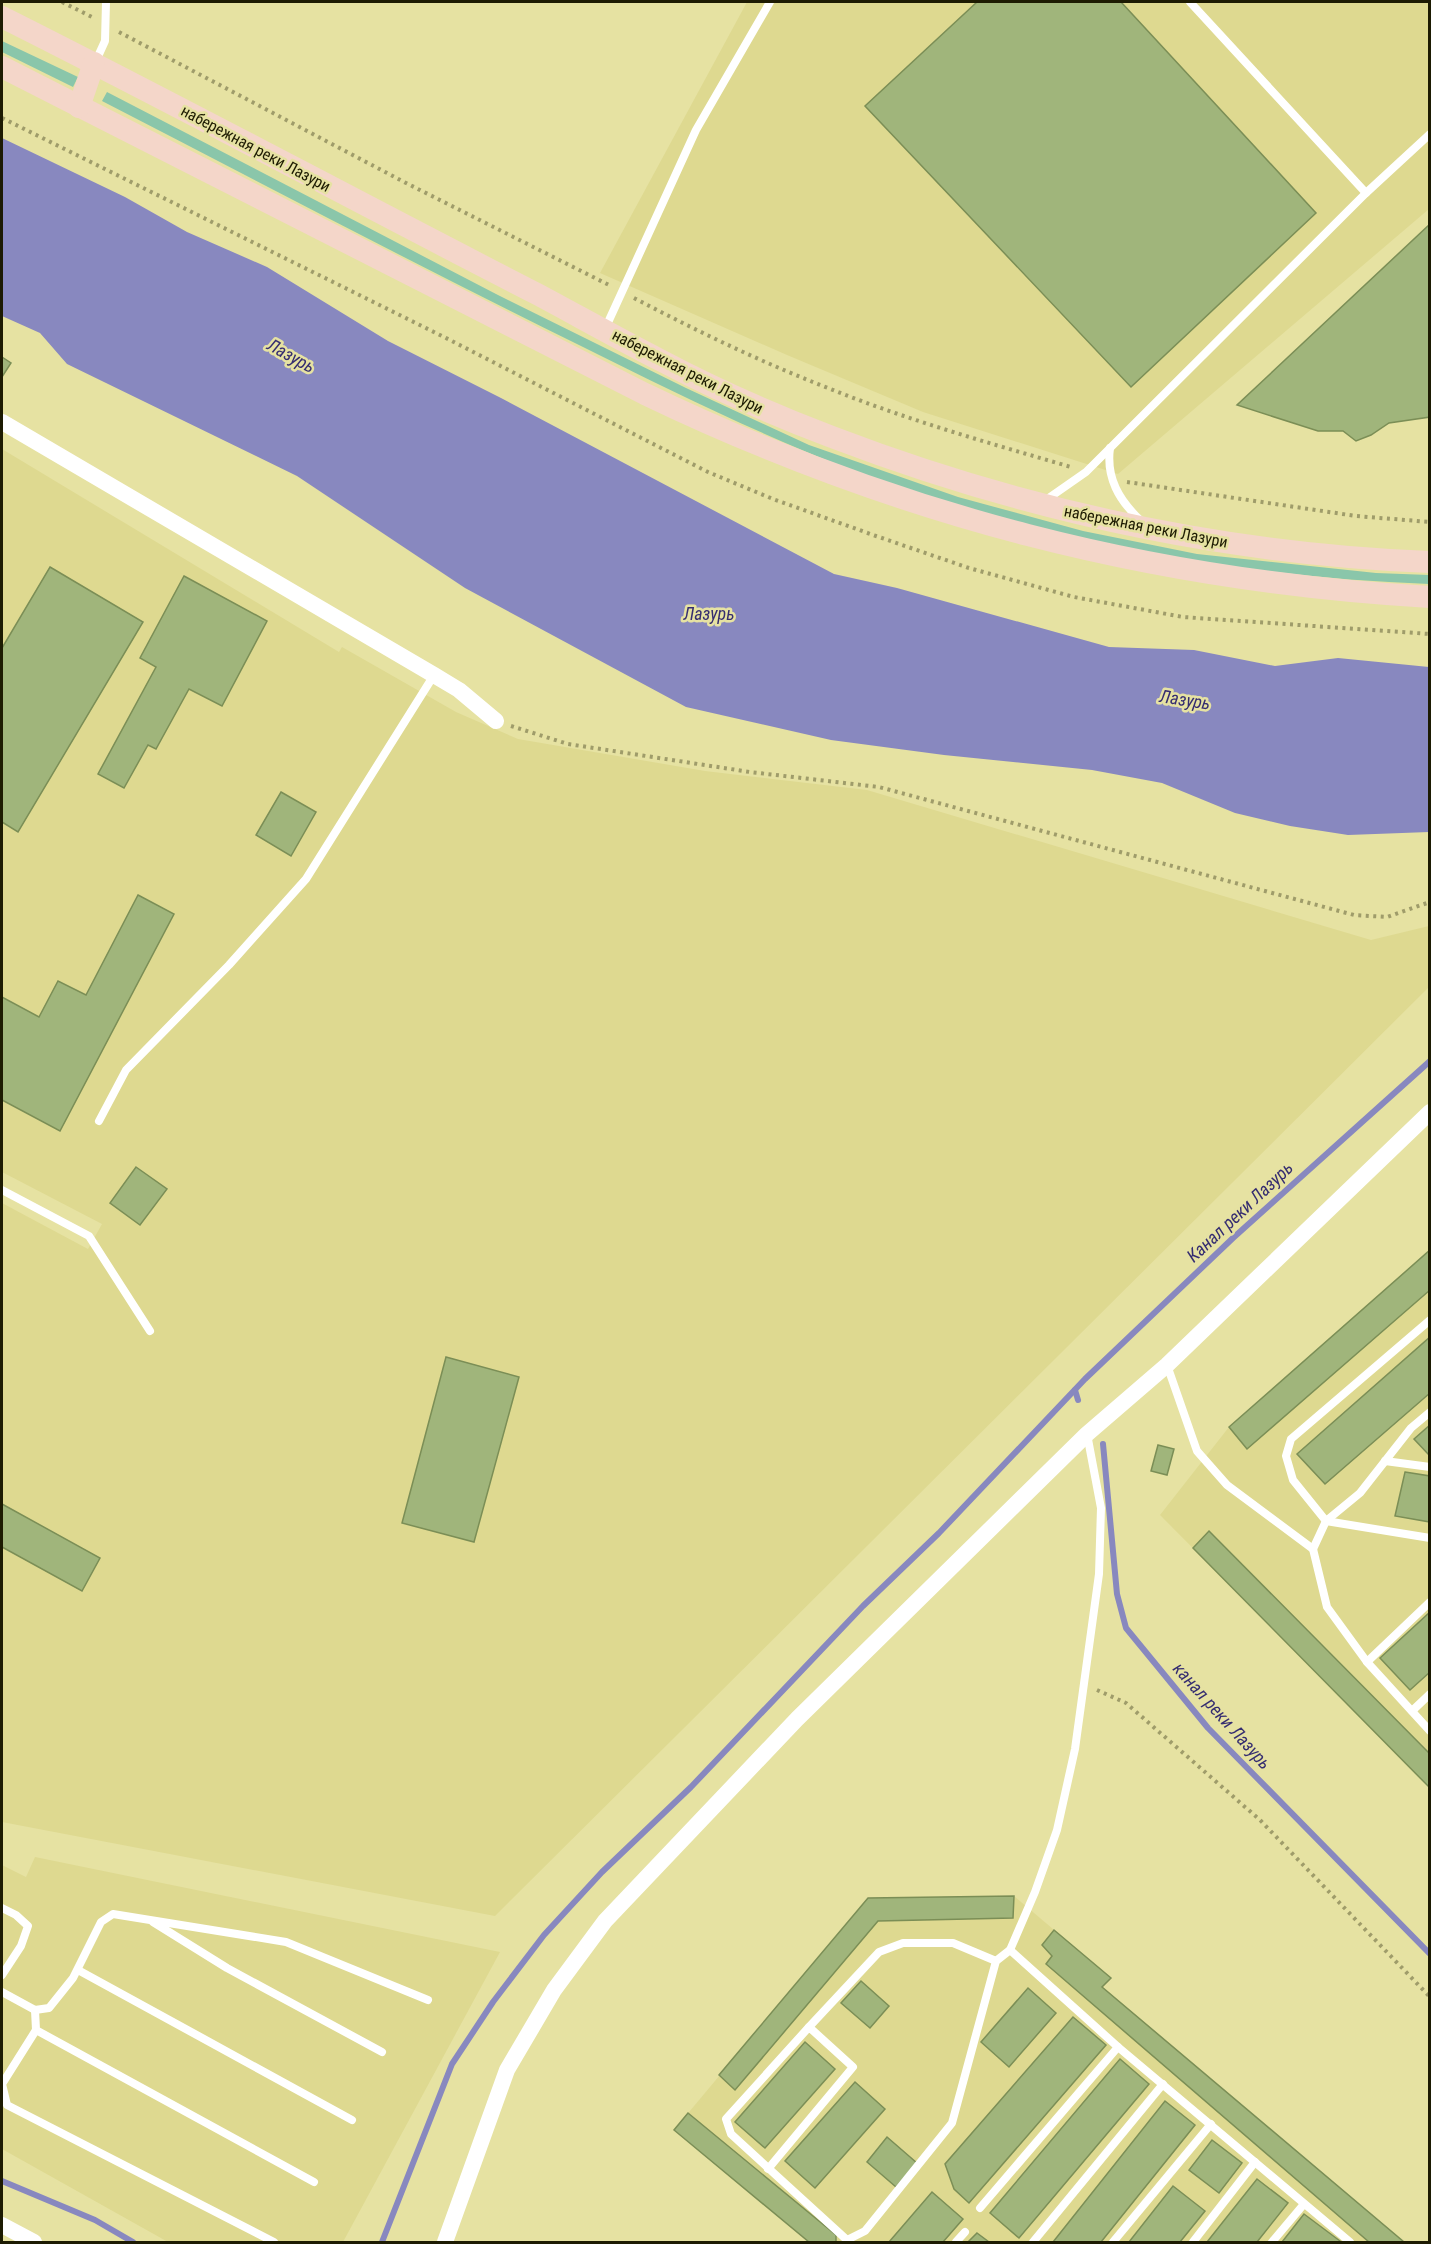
<svg xmlns="http://www.w3.org/2000/svg" width="1431" height="2244" viewBox="0 0 1431 2244" font-family="'Roboto Condensed',sans-serif">
  <style>
    .built { fill: #ded990 }
    .green { fill: #8ac6aa }
    .water { fill: #8888bf }
    .lines { fill: none; stroke-linecap: round; stroke-linejoin: round }
    .stream { stroke: #8888bf; stroke-width: 6 }
    .building { fill: #a0b57b; stroke: #7b8e56; stroke-width: 1.5 }
    .path { stroke: #9f9c6a; stroke-width: 4; stroke-dasharray: 3 4.5; stroke-linecap: butt }
    .lane { stroke: #fff; stroke-width: 8 }
    .street { stroke: #fff; stroke-width: 16 }
    .secondary { stroke: #f4d6c9; stroke-width: 22 }
    .labels { text-anchor: middle; stroke-width: 5; stroke-linejoin: round; paint-order: stroke }
    .street-label { font-size: 16px; fill: #1d1b02; stroke: #e6e2a2 }
    .water-label { font-size: 18px; font-style: italic; fill: #352d70; stroke: #e6e2a2 }
  </style>
  <rect width="100%" height="100%" fill="#e6e2a2"/>
  <g class="built">
    <polygon points="747,2 1429,2 1429,209 1118,474 923,412 787,355 600,273"/>
    <polygon points="2,449 339,652 342,647 456,712 518,739 705,771 867,790 1371,940 1429,926 1429,987 495,1916 2,1822 2,1203 88,1249 102,1224 2,1172"/>
    <polygon points="1429,1250 1429,1786 1160,1515 1229,1427"/>
    <polygon points="35,1857 500,1952 343,2242 168,2242 2,2149 2,1865 26,1877"/>
    <polygon points="1014,1896 1111,1978 1103,1987 1404,2242 809,2242 674,2130 868,1898"/>
  </g>
  <g class="green">
    <polygon points="2,41 78,77 73,87 2,52"/>
    <path d="M 107,92 L 496,294 L 686,388 L 809,445 L 958,497 L 1083,531 L 1197,554 L 1376,573 L 1429,575 L 1429,584 C 1259,578 1091,549 929,497 C 808,459 694,402 581,346 C 420,267 261,183 102,101 Z"/>
  </g>
  <polygon class="water" points="2,138 125,197 187,232 267,267 388,341 501,398 834,574 897,588 1109,647 1194,650 1275,666 1338,658 1429,667 1429,832 1348,835 1290,826 1235,813 1162,783 1092,770 944,755 831,740 686,707 465,588 297,476 67,364 40,333 2,316"/>
  <g class="lines">
    <g class="stream">
      <polyline points="1075,1390 1078,1400"/>
      <polyline points="1103,1444 1117,1594 1126,1628 1208,1728 1430,1954"/>
      <polyline points="2,2181 95,2220 133,2242"/>
      <polyline points="382,2242 452,2064 493,2002 544,1935 602,1872 691,1787 863,1606 939,1533 1085,1379 1233,1238 1430,1061"/>
    </g>
  </g>
  <g class="building">
    <polygon points="977,2 1121,2 1316,213 1131,387 865,106"/>
    <polygon points="1430,224 1430,417 1389,423 1371,435 1356,441 1343,431 1318,431 1237,405"/>
    <polygon points="2,357 11,363 2,377"/>
    <polygon points="50,567 143,622 18,832 2,822 2,648"/>
    <polygon points="184,576 267,621 222,706 189,689 156,749 148,745 124,788 98,774 156,667 140,658"/>
    <polygon points="281,792 316,812 291,856 256,835"/>
    <polygon points="138,895 174,914 60,1131 2,1100 2,997 39,1017 58,981 86,995"/>
    <polygon points="136,1167 167,1189 140,1225 110,1203"/>
    <polygon points="1430,1250 1430,1290 1247,1449 1229,1427"/>
    <polygon points="1430,1337 1430,1393 1325,1484 1297,1454"/>
    <polygon points="446,1357 519,1377 474,1542 402,1523"/>
    <polygon points="1430,1425 1430,1455 1429,1455 1414,1439"/>
    <polygon points="1158,1445 1174,1449 1167,1475 1151,1471"/>
    <polygon points="1405,1472 1430,1476 1430,1522 1395,1516"/>
    <polygon points="2,1504 100,1558 82,1591 2,1547"/>
    <polygon points="1209,1531 1430,1754 1430,1788 1193,1548"/>
    <polygon points="1430,1612 1430,1672 1410,1690 1380,1658"/>
    <polygon points="1014,1896 1013,1918 878,1921 735,2090 719,2075 868,1898"/>
    <polygon points="1054,1930 1111,1978 1102,1987 1404,2242 1369,2242 1046,1964 1052,1956 1042,1945"/>
    <polygon points="861,1981 889,2006 870,2028 841,2003"/>
    <polygon points="1028,1988 1056,2013 1009,2067 981,2042"/>
    <polygon points="1073,2017 1106,2045 969,2203 954,2189 945,2164"/>
    <polygon points="805,2042 835,2069 765,2148 735,2122"/>
    <polygon points="1120,2059 1149,2084 1019,2238 990,2213"/>
    <polygon points="855,2082 885,2109 815,2188 785,2161"/>
    <polygon points="1165,2101 1195,2125 1101,2242 1053,2242"/>
    <polygon points="688,2113 836,2235 836,2242 809,2242 674,2130"/>
    <polygon points="887,2137 917,2163 896,2187 867,2162"/>
    <polygon points="1212,2140 1242,2163 1219,2193 1189,2170"/>
    <polygon points="1257,2179 1288,2203 1257,2242 1207,2242"/>
    <polygon points="1173,2186 1205,2211 1180,2242 1129,2242"/>
    <polygon points="932,2192 963,2219 943,2242 889,2242"/>
    <polygon points="1304,2214 1340,2241 1338,2242 1282,2242"/>
    <polygon points="977,2233 989,2242 968,2242"/>
  </g>
  <g class="lines">
    <g class="path">
      <polyline points="62,2 92,17"/>
      <polyline points="119,32 406,183 611,286"/>
      <polyline points="2,118 444,337 708,472 773,499 876,536 969,568 1074,597 1183,617 1430,634"/>
      <path d="M 634,298 C 697,331 761,362 828,388 C 907,420 989,443 1071,467"/>
      <polyline points="1127,482 1356,516 1430,522"/>
      <polyline points="511,726 568,744 750,772 879,787 1354,915 1387,917 1430,902"/>
      <polyline points="1097,1690 1126,1703 1260,1820 1430,1997"/>
    </g>
    <g class="lane">
      <polyline points="1190,2 1366,193"/>
      <polyline points="95,63 105,41 106,2"/>
      <polyline points="605,329 696,130 770,2"/>
      <path d="M 1110,448 C 1106,478 1119,500 1140,520"/>
      <polyline points="1043,502 1086,472 1366,193 1430,134"/>
      <polyline points="99,1121 126,1070 229,965 306,879 434,675"/>
      <polyline points="2,1190 89,1236 150,1331"/>
      <polyline points="1430,1320 1291,1439 1286,1456 1293,1480 1326,1521 1430,1538"/>
      <polyline points="1167,1365 1197,1451 1227,1485 1313,1549 1327,1607 1367,1662 1430,1731"/>
      <polyline points="1385,1461 1430,1467"/>
      <polyline points="1313,1549 1326,1521 1360,1493 1411,1428 1430,1412"/>
      <polyline points="1367,1662 1430,1602"/>
      <polyline points="1412,1711 1430,1694"/>
      <polyline points="2,1908 16,1915 28,1926 21,1946 2,1975"/>
      <polyline points="153,1922 227,1968 382,2052"/>
      <polyline points="1010,1950 1118,2047 1350,2242"/>
      <polyline points="78,1970 352,2120"/>
      <polyline points="2,1992 35,2010 49,2008 73,1978 101,1922 113,1914 286,1942 428,2000"/>
      <polyline points="35,2010 36,2030 314,2182"/>
      <polyline points="809,2027 879,1952 903,1943 953,1943 996,1961"/>
      <polyline points="36,2030 2,2084 7,2105 274,2242"/>
      <polyline points="768,2169 853,2067 809,2027 726,2119 731,2134 847,2240"/>
      <polyline points="980,2208 1118,2047"/>
      <polyline points="847,2242 847,2240 865,2231 952,2123 996,1961 1010,1950 1035,1892 1057,1830 1075,1749 1099,1574 1101,1508 1087,1434"/>
      <polyline points="956,2242 965,2232"/>
      <polyline points="1033,2242 1163,2084"/>
      <polyline points="1113,2242 1211,2124"/>
      <polyline points="1193,2242 1255,2162"/>
      <polyline points="1272,2242 1304,2204"/>
    </g>
    <g class="street">
      <polyline points="2,422 434,675 459,690 496,721"/>
      <polyline points="2,2225 34,2242"/>
      <polyline points="445,2242 507,2070 554,1990 605,1921 797,1719 1087,1434 1167,1365 1430,1112"/>
    </g>
    <g class="secondary">
      <path d="M 2,17 C 182,107 359,203 539,295 C 580,317 621,340 662,361 C 717,390 774,415 832,437 C 1023,510 1225,554 1430,562"/>
      <path d="M 2,67 L 645,394 C 897,515 1151,581 1430,597"/>
      <polyline points="79,107 94,63"/>
    </g>
  </g>
  <g class="labels">
    <g class="street-label">
      <text transform="translate(256 148) rotate(28)" y="6">набережная реки Лазури</text>
      <text transform="translate(688 371) rotate(27)" y="6">набережная реки Лазури</text>
      <text transform="translate(1146 526) rotate(11)" y="6">набережная реки Лазури</text>
    </g>
    <g class="water-label">
      <text transform="translate(291 356) rotate(29)" y="6">Лазурь</text>
      <text x="709" y="620">Лазурь</text>
      <text transform="translate(1185 700) rotate(9)" y="6">Лазурь</text>
      <text transform="translate(1240 1212) rotate(-43)" y="6">Канал реки Лазурь</text>
      <text transform="translate(1222 1716) rotate(48)" y="6">канал реки Лазурь</text>
    </g>
  </g>
  <rect width="1431" height="2244" fill="none" stroke="#1d1b02" stroke-width="6"/>
</svg>
